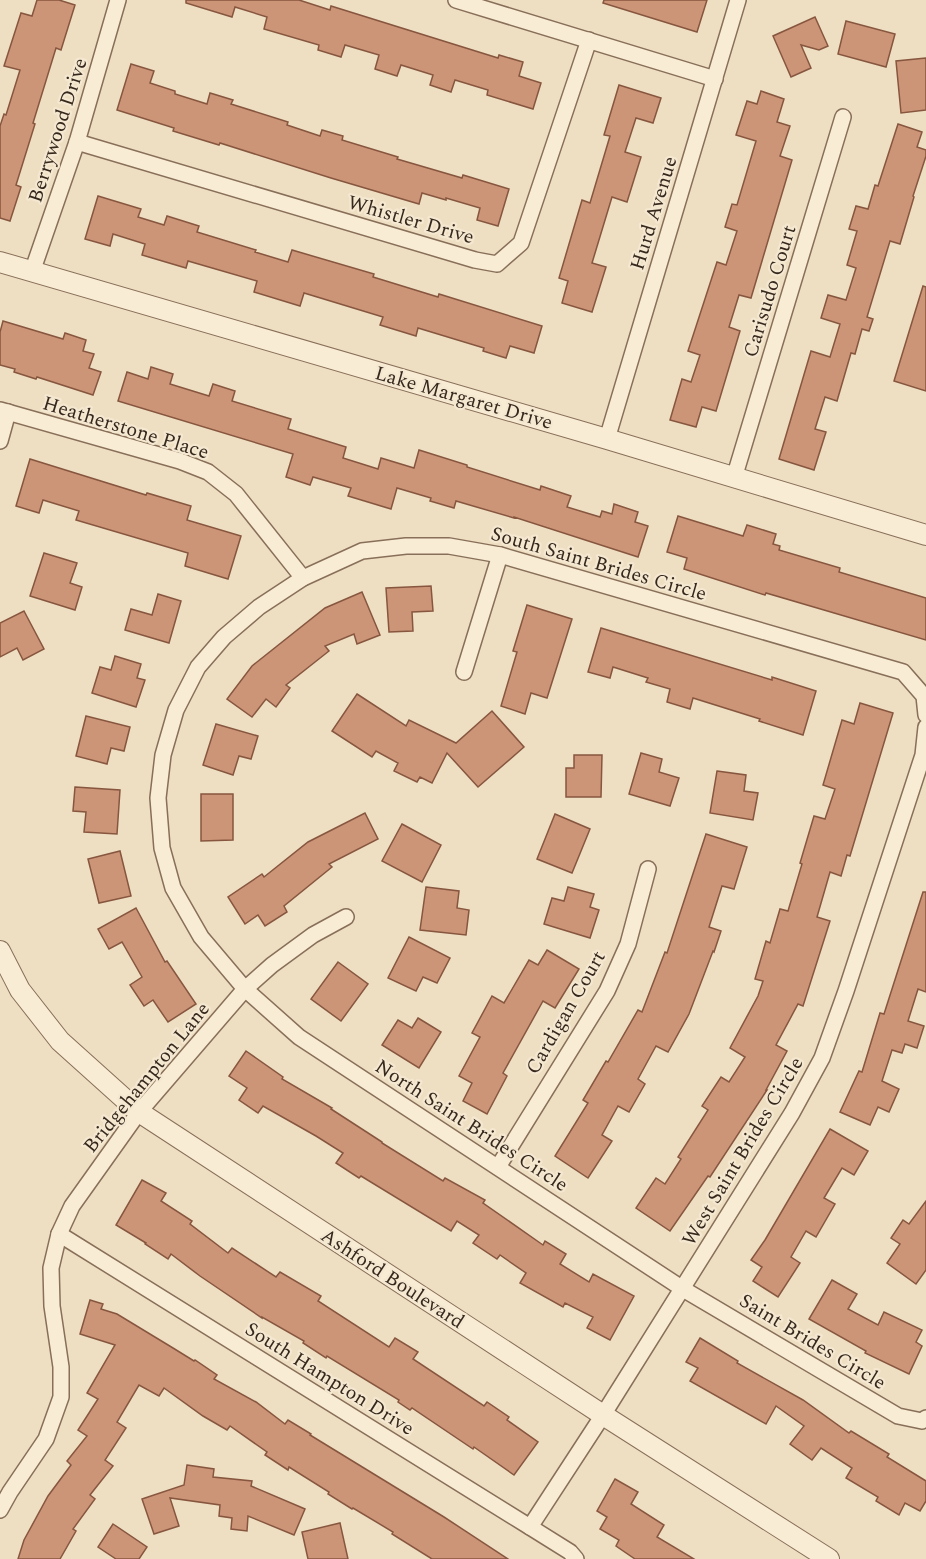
<svg xmlns="http://www.w3.org/2000/svg" width="926" height="1559" viewBox="0 0 926 1559" font-family="Spectral,serif">
  <style>
    .building { fill: #cc9577; stroke: #87563f; stroke-width: 1.5 }
    .lines { fill: none; stroke-linecap: round; stroke-linejoin: round }
    .minor-casing { stroke: #886f59; stroke-width: 18 }
    .tertiary-casing { stroke: #886f59; stroke-width: 22 }
    .minor { stroke: #f9ecd5; stroke-width: 15 }
    .tertiary { stroke: #f9ecd5; stroke-width: 20 }
    .labels { text-anchor: middle; stroke-width: 4.5; stroke-linejoin: round; paint-order: stroke }
    .street-label { font-size: 20px; fill: #37281d; stroke: #f5e8d1 }
  </style>
  <rect width="100%" height="100%" fill="#eedec2"/>
  <g class="building">
    <polygon points="37,0 59,0 75,5 61,50 56,48 33,123 35,124 16,185 21,187 10,221 0,218 0,126 4,114 6,115 20,70 4,66 21,13 32,16"/>
    <polygon points="186,0 299,0 330,10 331,6 498,58 499,55 523,62 519,76 541,83 533,109 487,95 488,90 455,80 451,92 430,85 433,75 401,65 397,76 375,69 379,55 345,45 341,57 318,50 319,45 264,29 267,17 235,7 232,17 186,3"/>
    <polygon points="604,0 707,0 697,32 603,3"/>
    <polygon points="815,17 828,46 819,50 801,45 811,68 791,77 773,36"/>
    <polygon points="846,21 895,34 886,67 838,54"/>
    <polygon points="926,58 926,110 901,113 896,61"/>
    <polygon points="131,64 154,71 150,83 175,91 175,94 207,104 210,93 233,100 231,104 288,122 287,125 320,136 322,130 343,136 342,140 398,157 397,159 462,178 463,175 509,189 498,226 477,220 480,208 446,198 446,200 422,193 419,204 331,178 220,143 219,145 173,131 174,128 117,110"/>
    <polygon points="619,85 661,98 653,123 636,118 625,152 641,157 627,202 612,197 592,263 606,267 592,312 562,303 568,281 559,278 582,200 590,203 610,136 604,135"/>
    <polygon points="761,91 784,99 777,122 790,126 780,156 792,160 751,298 739,295 729,327 740,331 716,411 702,407 696,427 670,420 682,379 691,382 700,355 688,351 717,262 726,265 737,231 725,227 732,204 737,205 756,141 736,135 747,101 757,104"/>
    <polygon points="898,124 922,132 917,147 926,150 926,156 913,196 914,197 900,244 890,241 867,317 873,319 869,331 862,329 855,354 851,353 837,401 825,397 815,429 826,432 814,470 779,459 811,351 830,357 840,324 821,318 828,295 846,300 856,268 847,265 857,231 849,229 856,206 868,209 875,185 878,186"/>
    <polygon points="98,196 141,209 138,217 164,225 167,216 199,226 197,232 256,250 255,252 288,262 292,250 374,274 373,277 438,297 439,294 542,326 534,353 510,346 506,358 483,351 484,348 418,328 416,336 380,325 383,317 304,293 300,306 254,292 257,281 188,261 186,268 142,255 145,244 113,234 110,246 85,239"/>
    <polygon points="923,286 926,287 926,391 894,381"/>
    <polygon points="3,321 63,339 65,333 86,340 83,351 94,354 89,368 101,372 93,395 37,377 36,379 14,372 15,369 0,365 0,332"/>
    <polygon points="151,367 173,374 170,384 209,396 213,384 235,391 232,401 291,419 288,429 346,447 343,458 378,469 381,458 414,468 419,450 467,465 467,467 540,490 541,486 571,496 567,507 600,517 602,511 612,514 614,504 638,512 635,522 648,526 638,557 514,517 514,518 456,501 454,508 430,501 431,498 397,488 391,509 348,496 351,488 313,477 310,485 286,477 293,454 118,401 127,372 148,379"/>
    <polygon points="30,459 146,495 147,493 191,506 187,520 241,536 228,579 185,566 188,553 76,520 79,511 43,500 39,513 16,506"/>
    <polygon points="678,516 743,536 747,525 776,534 773,544 780,546 779,550 840,568 839,572 926,598 926,640 766,593 765,595 684,569 687,558 667,552"/>
    <polygon points="44,553 77,563 70,583 82,587 75,610 30,596"/>
    <polygon points="431,586 433,611 412,612 413,631 389,632 386,588"/>
    <polygon points="362,592 380,635 357,644 354,634 325,646 329,651 286,685 290,688 276,707 266,699 252,717 227,699 252,666 325,608"/>
    <polygon points="158,594 181,601 169,643 125,630 131,609 152,615"/>
    <polygon points="527,605 572,619 547,698 531,693 525,714 501,706 517,652 513,651"/>
    <polygon points="24,611 44,649 23,660 17,648 0,657 0,623"/>
    <polygon points="601,628 772,680 772,677 816,691 803,735 759,721 760,719 693,698 690,709 667,702 670,689 646,682 648,678 613,667 610,678 588,672"/>
    <polygon points="115,656 141,664 137,678 145,680 136,707 92,693 100,667 111,670"/>
    <polygon points="357,694 406,726 409,720 456,743 492,711 524,747 478,787 447,753 432,783 420,777 417,782 394,771 398,763 376,751 372,757 332,731"/>
    <polygon points="860,703 893,713 850,856 847,855 841,876 830,872 817,917 830,921 803,1006 798,1004 776,1045 787,1051 766,1090 767,1090 710,1177 708,1176 670,1231 636,1208 656,1178 665,1184 681,1159 678,1157 708,1110 702,1106 721,1077 729,1082 745,1057 730,1048 758,996 763,981 755,979 766,941 770,943 780,909 788,911 802,864 800,863 814,816 825,819 835,789 823,785 842,720 854,724"/>
    <polygon points="86,716 130,727 124,751 111,748 107,764 76,756"/>
    <polygon points="216,724 258,736 251,759 239,756 233,775 203,765"/>
    <polygon points="641,753 662,759 659,772 679,778 670,806 629,794"/>
    <polygon points="574,755 602,755 601,797 566,797 566,768 574,768"/>
    <polygon points="717,771 746,775 744,791 758,793 753,820 710,813"/>
    <polygon points="75,787 120,790 117,834 84,832 86,812 73,811"/>
    <polygon points="201,794 233,794 233,840 201,841"/>
    <polygon points="365,813 378,839 329,864 332,867 284,906 287,912 265,926 258,915 245,924 228,897 262,874 264,877 308,842"/>
    <polygon points="555,814 590,829 572,873 537,859"/>
    <polygon points="402,824 441,845 422,882 382,861"/>
    <polygon points="706,834 747,847 734,889 722,886 709,927 721,931 714,952 713,951 689,1014 668,1052 656,1046 638,1079 645,1084 629,1112 618,1106 602,1135 612,1141 588,1178 555,1156 588,1103 583,1100 606,1061 608,1062 638,1010 642,1012 665,952 667,953"/>
    <polygon points="120,851 131,896 99,903 88,859"/>
    <polygon points="426,887 459,891 457,908 469,910 466,935 420,930"/>
    <polygon points="568,887 594,894 590,907 599,910 590,938 544,924 552,898 564,901"/>
    <polygon points="923,892 926,892 926,992 918,989 908,1021 924,1026 917,1048 905,1044 902,1053 892,1050 882,1081 899,1089 889,1112 878,1107 870,1125 840,1112 859,1071 862,1072 880,1013 884,1014"/>
    <polygon points="136,908 165,962 167,961 196,1004 168,1022 153,1000 144,1006 130,985 142,977 122,942 109,949 98,929"/>
    <polygon points="409,937 450,958 437,983 423,977 416,991 388,978"/>
    <polygon points="547,950 579,969 555,1008 543,1001 503,1073 507,1076 487,1114 463,1101 472,1083 459,1076 480,1037 472,1033 492,996 504,1003 529,960 538,965"/>
    <polygon points="338,962 368,984 341,1021 311,999"/>
    <polygon points="418,1018 441,1032 419,1068 382,1045 398,1020 412,1028"/>
    <polygon points="246,1051 283,1077 282,1079 332,1108 331,1109 382,1142 382,1143 443,1181 445,1178 485,1200 483,1203 543,1245 545,1241 566,1254 560,1264 589,1282 593,1274 634,1296 610,1340 587,1328 593,1317 565,1303 563,1307 520,1283 526,1273 500,1255 497,1259 473,1243 479,1235 457,1221 451,1231 361,1176 359,1178 336,1163 343,1153 316,1136 263,1106 258,1113 239,1100 247,1088 229,1076"/>
    <polygon points="830,1129 868,1151 854,1175 842,1168 824,1198 835,1204 816,1237 806,1231 791,1257 800,1263 778,1297 753,1281 762,1267 751,1260 765,1240"/>
    <polygon points="142,1180 166,1193 161,1201 192,1221 190,1224 228,1253 232,1248 276,1277 280,1272 321,1296 318,1301 389,1347 395,1338 418,1352 413,1359 484,1406 487,1402 509,1417 507,1420 538,1442 514,1475 474,1447 473,1449 412,1408 410,1410 398,1402 399,1400 327,1356 326,1358 303,1343 304,1341 262,1317 262,1318 200,1276 171,1254 168,1259 145,1244 146,1243 116,1225"/>
    <polygon points="926,1201 926,1270 916,1284 887,1263 900,1244 891,1238 903,1220 909,1224"/>
    <polygon points="832,1280 857,1294 848,1309 878,1325 884,1312 922,1330 916,1342 922,1346 909,1374 865,1353 866,1351 809,1319"/>
    <polygon points="90,1300 103,1304 101,1309 117,1314 173,1348 194,1361 195,1360 217,1375 214,1379 256,1402 285,1424 288,1420 311,1434 310,1435 444,1517 508,1559 432,1559 392,1534 393,1532 353,1508 352,1509 328,1494 329,1492 289,1467 288,1470 265,1455 267,1452 230,1426 227,1430 203,1416 164,1388 159,1396 139,1385 117,1422 126,1428 105,1460 113,1466 90,1495 95,1499 73,1529 76,1531 60,1559 18,1559 24,1540 48,1496 71,1465 67,1461 87,1436 78,1430 98,1399 87,1393 115,1345 80,1334"/>
    <polygon points="700,1338 738,1361 737,1363 803,1400 849,1433 851,1431 889,1454 887,1457 926,1481 926,1501 920,1511 905,1503 899,1515 876,1501 878,1497 846,1478 852,1468 821,1448 812,1460 790,1444 804,1426 776,1406 766,1424 690,1381 698,1368 686,1362"/>
    <polygon points="187,1465 214,1469 213,1477 252,1481 251,1486 305,1509 294,1535 248,1516 247,1531 231,1529 232,1518 219,1516 220,1505 170,1498 179,1526 154,1534 142,1499 184,1485"/>
    <polygon points="615,1479 638,1492 631,1504 664,1525 657,1537 694,1559 635,1559 616,1546 619,1540 600,1529 607,1517 597,1511"/>
    <polygon points="340,1523 348,1559 308,1559 302,1532"/>
    <polygon points="113,1524 147,1547 139,1559 116,1559 98,1547"/>
  </g>
  <g class="lines">
    <defs>
      <g id="minor">
        <polyline points="456,0 715,79"/>
        <polyline points="77,142 475,260 497,264 521,243 589,40"/>
        <polyline points="32,272 77,142 118,0"/>
        <polyline points="0,410 180,461 208,472 236,494 303,578"/>
        <polyline points="607,439 738,0"/>
        <polyline points="0,441 8,412"/>
        <polyline points="734,478 843,117"/>
        <polyline points="464,672 500,555"/>
        <polyline points="926,715 924,696 903,672 500,555 449,546 406,546 362,551 303,578 259,607 224,637 198,667 176,710 163,755 158,798 162,848 173,888 201,937 245,989 299,1037 683,1289 898,1416 922,1421 926,1418"/>
        <polyline points="498,1167 607,991 628,944 648,869"/>
        <polyline points="59,1234 530,1527 570,1552 576,1559"/>
        <polyline points="0,1510 10,1492 46,1439 61,1397 61,1367 52,1306 51,1268 59,1234 72,1206 139,1112 245,989 272,965 313,935 346,917"/>
        <polyline points="530,1527 603,1415 792,1113 822,1058 846,991 923,755 926,727"/>
      </g>
      <g id="tertiary">
        <polyline points="0,262 607,439 926,535"/>
        <polyline points="0,951 20,990 60,1041 139,1112 603,1415 829,1559"/>
      </g>
    </defs>
    <use href="#minor" class="minor-casing"/>
    <use href="#tertiary" class="tertiary-casing"/>
    <use href="#minor" class="minor"/>
    <use href="#tertiary" class="tertiary"/>
  </g>
  <g class="labels">
    <g class="street-label">
      <text transform="translate(57 130) rotate(-72)" y="7">Berrywood Drive</text>
      <text transform="translate(653 213) rotate(-73)" y="7">Hurd Avenue</text>
      <text transform="translate(411 219) rotate(16)" y="7">Whistler Drive</text>
      <text transform="translate(769 291) rotate(-73)" y="7">Carisudo Court</text>
      <text transform="translate(464 397) rotate(16)" y="7">Lake Margaret Drive</text>
      <text transform="translate(126 427) rotate(17)" y="7">Heatherstone Place</text>
      <text transform="translate(599 563) rotate(16)" y="7">South Saint Brides Circle</text>
      <text transform="translate(565 1012) rotate(-60)" y="7">Cardigan Court</text>
      <text transform="translate(146 1077) rotate(-51)" y="7">Bridgehampton Lane</text>
      <text transform="translate(472 1125) rotate(33)" y="7">North Saint Brides Circle</text>
      <text transform="translate(742 1151) rotate(-59)" y="7">West Saint Brides Circle</text>
      <text transform="translate(393 1278) rotate(33)" y="7">Ashford Boulevard</text>
      <text transform="translate(813 1341) rotate(31)" y="7">Saint Brides Circle</text>
      <text transform="translate(330 1378) rotate(32)" y="7">South Hampton Drive</text>
    </g>
  </g>
</svg>
